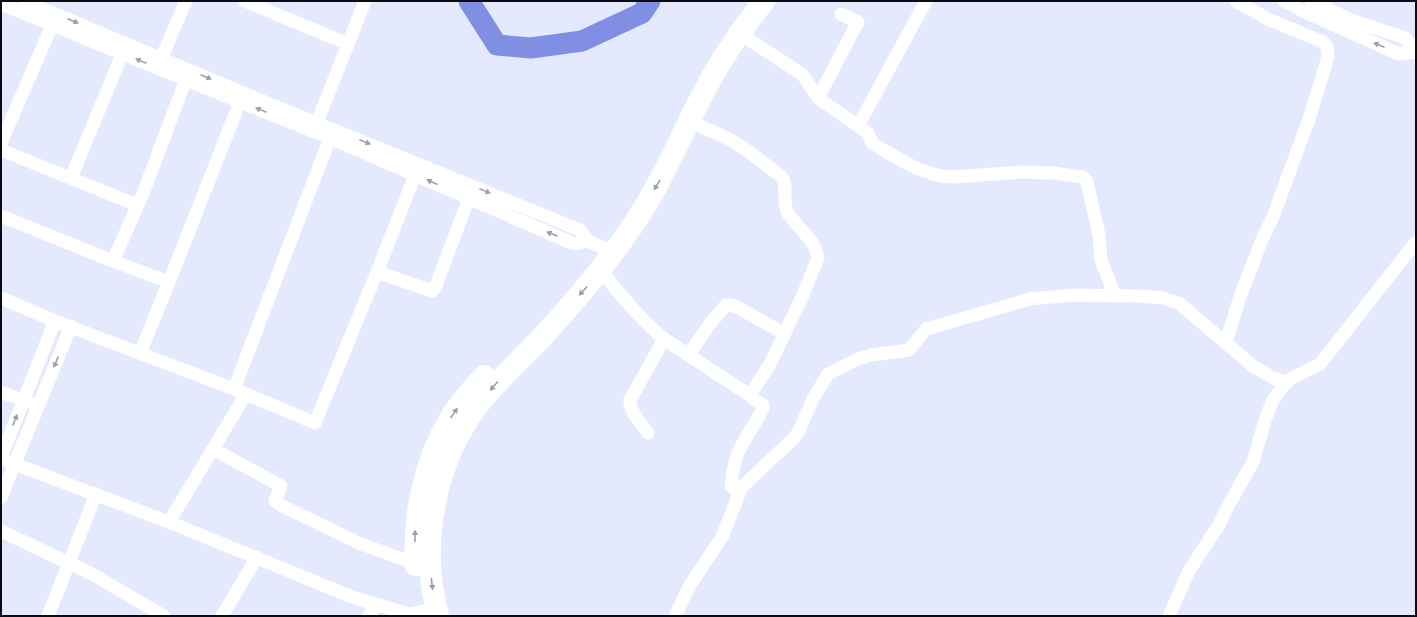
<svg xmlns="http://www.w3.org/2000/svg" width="1417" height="617" viewBox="0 0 1417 617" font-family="'Noto Sans',sans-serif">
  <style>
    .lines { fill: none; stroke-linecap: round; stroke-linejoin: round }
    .river { stroke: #808fe4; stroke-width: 21 }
    .minor { stroke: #fff; stroke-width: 13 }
    .trunk { stroke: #fff; stroke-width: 22 }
    .oneway { fill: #9d9ea1 }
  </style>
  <rect width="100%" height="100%" fill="#e4e9fe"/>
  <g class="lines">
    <polyline class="river" points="469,1 497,45 531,48 582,41 642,13 650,1"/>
    <g class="minor">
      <polyline points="24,1 277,107 580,230 588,241 614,253"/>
      <polyline points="245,1 348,44"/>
      <path d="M 926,1 L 858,126 L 868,133 L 872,143 C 896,157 922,176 952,177 L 1021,172 L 1053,173 L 1083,177 L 1087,182 L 1099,235 L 1101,260 L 1115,296"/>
      <polyline points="1284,1 1305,12 1399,54 1416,52"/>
      <polyline points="1311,1 1351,20 1405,38 1416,50"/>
      <polyline points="1,4 240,102 330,138 574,244 588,241"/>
      <polyline points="739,33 803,75 818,98 858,126"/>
      <polyline points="158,66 186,1"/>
      <polyline points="818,98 858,22 841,14"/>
      <path d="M 689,121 L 729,139 L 748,151 L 782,177 C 789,189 781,202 788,213 C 798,229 815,239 818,258 L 802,297 L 770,364 L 752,392 L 751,396 L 753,399 L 763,405 L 763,408 C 755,425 742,441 736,458 C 733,468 732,477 731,486 L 739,493"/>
      <polyline points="314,130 365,1"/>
      <polyline points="1,143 56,16"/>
      <polyline points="1,150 137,205"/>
      <polyline points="71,178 126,45"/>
      <polyline points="1,216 113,261 144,191 189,71"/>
      <polyline points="113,261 169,282 243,94"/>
      <path d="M 601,270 C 620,295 640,319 664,339 L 751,396"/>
      <polyline points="377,272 432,291 435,288 469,198"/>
      <polyline points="1,298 55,321 234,389 330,138"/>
      <polyline points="1226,342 1240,297 1261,242 1273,217 1310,116 1326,64 1328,55 1327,47 1323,42 1270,20 1236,1"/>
      <polyline points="140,353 169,282"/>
      <polyline points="686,354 694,347 709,325 726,305 731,305 737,307 776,329"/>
      <polyline points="234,389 315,423 377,272 415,175"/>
      <polyline points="1,392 31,403"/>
      <path d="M 648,433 C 642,424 629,412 630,400 L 664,339"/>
      <polyline points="213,449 281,486 275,501 284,507 361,544 416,564"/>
      <polyline points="1,457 55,321"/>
      <polyline points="1,459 169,522 352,597 409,614 436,608"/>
      <polyline points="1,497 71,326"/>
      <polyline points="169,522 246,394"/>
      <polyline points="1,531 92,574 164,616"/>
      <polyline points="48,616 96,494"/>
      <polyline points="222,616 257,557"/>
      <polyline points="369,616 377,604"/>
      <polyline points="675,616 690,585 722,537 736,502 741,488 794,438 799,431 813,399 828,374 858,359 871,355 909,350 926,329 1030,299 1073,295 1138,296 1164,298 1180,304 1253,366 1273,378 1287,382"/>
      <polyline points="1169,616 1189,571 1220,523 1228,506 1253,462 1266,417 1273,400 1283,386 1292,378 1320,364 1416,242"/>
    </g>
    <g class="trunk">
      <path d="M 416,565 C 413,516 424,462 450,419 C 459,403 472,390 484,376"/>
      <path d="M 438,616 C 419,543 434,460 482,400 C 501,377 524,357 544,335 C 577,299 608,263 635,222 C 663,180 682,133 706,88 C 722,57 742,29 764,1"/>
    </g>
  </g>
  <defs><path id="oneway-solid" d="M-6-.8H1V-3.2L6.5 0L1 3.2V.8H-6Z"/></defs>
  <g class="oneway">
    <use href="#oneway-solid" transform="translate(73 21) rotate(23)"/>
    <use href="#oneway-solid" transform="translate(1379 45) rotate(-157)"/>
    <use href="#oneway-solid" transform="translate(141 61) rotate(-158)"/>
    <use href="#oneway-solid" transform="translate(206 77) rotate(23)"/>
    <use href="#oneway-solid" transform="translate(261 110) rotate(-158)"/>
    <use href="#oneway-solid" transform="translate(365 142) rotate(22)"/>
    <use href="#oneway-solid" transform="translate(432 182) rotate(-156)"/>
    <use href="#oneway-solid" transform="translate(657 185) rotate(121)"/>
    <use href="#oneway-solid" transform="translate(485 191) rotate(22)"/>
    <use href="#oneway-solid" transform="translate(552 234) rotate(-157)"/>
    <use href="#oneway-solid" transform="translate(583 291) rotate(132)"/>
    <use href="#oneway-solid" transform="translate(56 362) rotate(112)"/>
    <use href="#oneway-solid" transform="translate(494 386) rotate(131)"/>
    <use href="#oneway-solid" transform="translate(454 413) rotate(-56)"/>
    <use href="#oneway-solid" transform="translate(15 420) rotate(-68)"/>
    <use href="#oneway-solid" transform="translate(415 536) rotate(-89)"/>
    <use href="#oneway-solid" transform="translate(432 584) rotate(82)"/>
  </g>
  <rect width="1417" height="617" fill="none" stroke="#0b0c13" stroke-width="4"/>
</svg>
